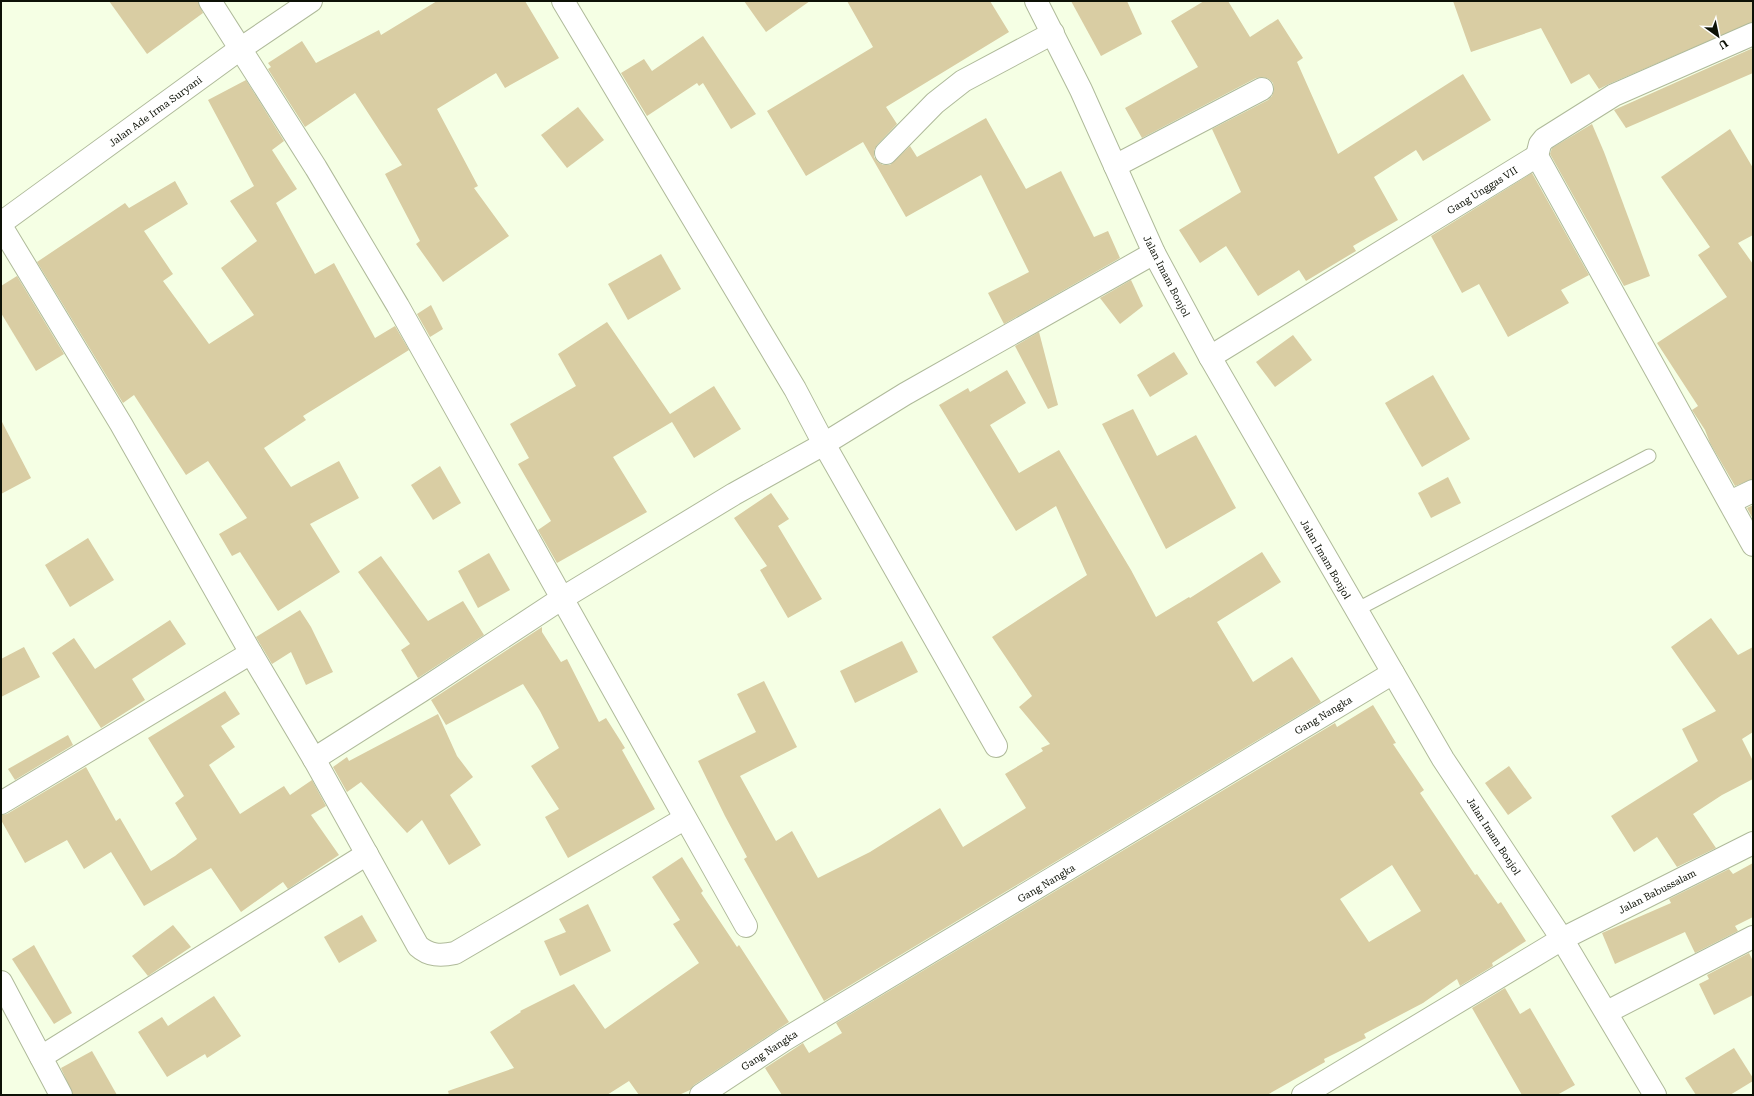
<svg xmlns="http://www.w3.org/2000/svg" width="1754" height="1096" viewBox="0 0 1754 1096" font-family="'Roboto Serif',serif">
  <style>
    .building { fill: #d9cda3; fill-rule: evenodd }
    .lines { fill: none; stroke-linecap: round; stroke-linejoin: round }
    .lane-casing { stroke: #afba9a; stroke-width: 15 }
    .street-casing { stroke: #afba9a; stroke-width: 24 }
    .secondary-casing { stroke: #afba9a; stroke-width: 24 }
    .lane { stroke: #fff; stroke-width: 13 }
    .street { stroke: #fff; stroke-width: 22 }
    .secondary { stroke: #fff; stroke-width: 22 }
    .labels { text-anchor: middle; stroke-width: 3.5; stroke-linejoin: round; paint-order: stroke }
    .street-label { font-size: 10px; fill: #0d1106; stroke: #fff }
  </style>
  <rect width="100%" height="100%" fill="#f5ffe4"/>
  <g class="building">
    <polygon points="109,1 198,1 203,13 147,54"/>
    <polygon points="437,1 525,1 559,58 505,88 496,73 437,109 478,186 474,188 509,236 443,282 416,244 420,241 385,174 402,165 355,93 305,127 268,69 271,67 268,63 302,41 316,63 379,30 381,35"/>
    <polygon points="744,1 810,1 766,32"/>
    <polygon points="847,1 990,1 1009,32 886,107 897,124 877,145 874,150 874,157 878,162 883,165 890,165 910,146 917,157 986,118 1026,189 1061,171 1094,237 1108,231 1120,258 1004,324 988,293 1029,272 981,175 906,217 863,142 806,176 767,111 873,47"/>
    <polygon points="1071,1 1127,1 1142,34 1101,56"/>
    <polygon points="1204,1 1228,1 1250,37 1278,19 1303,58 1297,62 1338,154 1463,74 1491,120 1423,161 1416,150 1374,177 1398,220 1353,246 1356,251 1306,281 1299,270 1258,296 1226,246 1200,263 1179,230 1241,192 1212,129 1268,100 1272,96 1274,90 1273,83 1269,79 1263,77 1256,78 1142,138 1125,108 1198,67 1171,21"/>
    <polygon points="1453,1 1753,1 1753,22 1609,84 1599,89 1589,74 1571,84 1541,28 1471,52"/>
    <polygon points="703,36 756,114 731,129 703,83 699,86 697,83 647,116 621,73 644,59 652,71"/>
    <polygon points="1753,48 1753,73 1626,128 1614,110"/>
    <polygon points="246,80 284,141 272,150 297,189 276,203 315,274 334,263 375,338 395,326 409,350 303,416 306,420 264,448 291,487 339,461 359,498 310,524 340,572 278,611 240,552 232,556 219,534 247,518 208,461 186,475 134,395 123,403 37,262 125,203 129,208 175,181 188,204 144,231 173,274 163,281 209,344 254,315 221,268 257,241 230,201 254,186 208,100"/>
    <polygon points="578,107 604,140 567,168 541,135"/>
    <polygon points="1592,124 1604,152 1650,276 1624,286 1550,154 1552,148"/>
    <polygon points="1730,129 1753,168 1753,235 1738,243 1753,264 1753,479 1735,486 1710,443 1705,430 1692,410 1698,406 1657,343 1727,297 1698,255 1710,247 1661,177"/>
    <polygon points="1532,173 1589,275 1561,290 1569,303 1508,337 1479,284 1462,293 1431,236"/>
    <polygon points="661,254 681,289 628,320 608,284"/>
    <polygon points="17,276 64,354 36,371 1,313 1,286"/>
    <polygon points="1131,280 1143,306 1120,324 1100,298"/>
    <polygon points="431,305 443,329 430,337 417,314"/>
    <polygon points="607,322 670,414 714,386 741,429 694,458 672,422 613,457 647,512 557,563 538,530 551,521 518,464 529,458 510,424 576,386 558,354"/>
    <polygon points="1039,332 1058,405 1048,409 1015,346"/>
    <polygon points="1293,335 1312,360 1275,387 1256,362"/>
    <polygon points="1174,352 1188,374 1150,397 1137,375"/>
    <polygon points="1007,370 1026,403 990,425 1019,473 1059,450 1131,570 1156,617 1189,597 1190,598 1262,552 1281,582 1217,622 1253,682 1292,657 1321,702 824,1001 744,859 747,857 725,816 698,761 756,732 737,694 764,681 797,747 740,776 776,841 792,831 818,878 870,852 940,808 963,847 1026,808 1005,774 1043,751 1041,748 1050,744 1019,707 1032,696 992,637 1087,575 1056,506 1016,531 939,405 968,388 970,392"/>
    <polygon points="1433,375 1470,439 1422,467 1385,403"/>
    <polygon points="1133,409 1157,456 1196,435 1236,508 1166,549 1102,424"/>
    <polygon points="1,420 31,478 1,494"/>
    <polygon points="440,466 461,503 433,520 411,485"/>
    <polygon points="1448,477 1461,503 1431,518 1418,493"/>
    <polygon points="771,493 789,519 778,526 822,599 788,618 760,570 767,566 734,518"/>
    <polygon points="1753,505 1753,519 1747,508"/>
    <polygon points="88,538 114,580 70,607 45,565"/>
    <polygon points="489,553 510,590 478,608 458,571"/>
    <polygon points="381,556 428,621 463,601 484,635 418,678 401,650 410,644 358,572"/>
    <polygon points="300,610 311,627 333,672 306,685 291,652 272,664 256,637"/>
    <polygon points="1711,618 1738,655 1753,647 1753,732 1742,739 1753,761 1753,779 1722,795 1693,814 1716,848 1677,867 1657,837 1634,852 1611,816 1698,761 1682,729 1716,711 1671,647"/>
    <polygon points="170,620 186,644 132,679 145,700 101,728 52,653 74,638 95,669"/>
    <polygon points="542,627 542,632 561,662 567,659 599,722 606,718 625,748 622,750 655,809 568,858 545,817 559,809 531,766 559,748 540,711 523,684 446,725 431,700"/>
    <polygon points="902,641 918,672 855,703 840,671"/>
    <polygon points="24,647 40,677 1,697 1,659"/>
    <polygon points="225,691 240,714 221,726 235,747 209,765 240,814 284,786 290,795 312,780 326,806 311,815 339,855 288,889 283,882 241,912 211,868 144,906 111,852 84,869 67,840 25,863 1,820 1,815 7,814 86,767 116,821 120,818 151,871 175,856 197,839 175,803 184,796 148,738"/>
    <path d="M 1373,705 L 1396,743 L 1393,744 L 1424,790 L 1420,793 L 1475,875 L 1477,874 L 1498,904 L 1501,902 L 1526,941 L 1492,963 L 1493,966 L 1460,986 L 1457,979 L 1423,1003 L 1364,1034 L 1366,1038 L 1324,1059 L 1325,1062 L 1267,1095 L 782,1095 L 765,1068 L 791,1051 L 803,1043 L 809,1053 L 842,1033 L 836,1023 L 1335,723 L 1337,727 ZM 1392,865 L 1421,911 L 1369,942 L 1340,899 Z"/>
    <polygon points="438,714 457,756 473,777 450,795 481,845 449,865 422,820 407,833 361,782 347,792 333,767 347,757 349,761"/>
    <polygon points="68,735 73,745 15,780 8,769"/>
    <polygon points="1509,766 1532,798 1508,815 1485,783"/>
    <polygon points="682,857 703,891 701,893 737,947 739,945 789,1022 694,1085 690,1090 679,1095 639,1095 629,1081 607,1095 449,1095 448,1091 514,1068 490,1032 521,1012 520,1011 574,984 605,1029 699,963 673,924 680,920 652,877"/>
    <polygon points="1753,863 1753,917 1735,926 1738,931 1695,953 1685,932 1615,964 1602,933 1671,903 1669,899 1729,869 1733,874"/>
    <polygon points="588,904 611,951 560,976 544,941 566,932 559,919"/>
    <polygon points="362,915 377,941 339,963 324,937"/>
    <polygon points="173,925 191,947 148,976 132,956"/>
    <polygon points="34,945 72,1013 54,1024 12,959"/>
    <polygon points="1749,953 1753,961 1753,995 1714,1015 1699,984 1709,979 1707,975"/>
    <polygon points="1505,988 1520,1014 1530,1008 1575,1085 1557,1095 1522,1095 1472,1008"/>
    <polygon points="214,996 241,1036 207,1058 205,1054 167,1077 138,1032 162,1017 168,1026"/>
    <polygon points="1734,1048 1753,1078 1753,1081 1730,1095 1696,1095 1685,1078"/>
    <polygon points="92,1051 117,1095 73,1095 61,1068"/>
  </g>
  <g class="lines">
    <defs>
      <polyline id="lane" points="1356,610 1649,456"/>
      <g id="street">
        <polyline points="210,1 316,168 398,306 746,926"/>
        <polyline points="563,1 795,389 824,444 996,746"/>
        <polyline points="886,153 935,103 963,81 1053,33"/>
        <polyline points="1537,156 1753,545"/>
        <polyline points="1537,156 1540,144 1544,139 1614,95 1753,34"/>
        <polyline points="1115,166 1262,89"/>
        <path d="M 1,226 L 121,424 L 251,653 L 314,759 L 418,946 C 429,956 441,956 455,953 L 684,819"/>
        <polyline points="1210,357 1537,156"/>
        <polyline points="1730,502 1753,491"/>
        <polyline points="314,759 421,691 561,599 734,494 824,444 905,394 1154,253"/>
        <polyline points="1,803 251,653"/>
        <polyline points="1,982 61,1095"/>
        <polyline points="1607,1012 1753,937"/>
        <polyline points="41,1057 367,854"/>
        <polyline points="701,1095 784,1040 1393,673"/>
        <polyline points="1303,1095 1562,939 1753,843"/>
      </g>
      <g id="secondary">
        <polyline points="1036,1 1081,90 1154,253 1210,357 1443,759 1562,939 1655,1095"/>
        <polyline points="1,223 240,49 311,1"/>
      </g>
    </defs>
    <use href="#lane" class="lane-casing"/>
    <use href="#street" class="street-casing"/>
    <use href="#secondary" class="secondary-casing"/>
    <use href="#lane" class="lane"/>
    <use href="#street" class="street"/>
    <use href="#secondary" class="secondary"/>
  </g>
  <g class="labels">
    <g class="street-label">
      <text transform="translate(155 111) rotate(-36)" y="4">Jalan Ade Irma Suryani</text>
      <text transform="translate(1482 190) rotate(-32)" y="4">Gang Unggas VII</text>
      <text transform="translate(1167 276) rotate(63)" y="4">Jalan Imam Bonjol</text>
      <text transform="translate(1326 559) rotate(60)" y="4">Jalan Imam Bonjol</text>
      <text transform="translate(1323 715) rotate(-31)" y="4">Gang Nangka</text>
      <text transform="translate(1494 836) rotate(57)" y="4">Jalan Imam Bonjol</text>
      <text transform="translate(1046 883) rotate(-31)" y="4">Gang Nangka</text>
      <text transform="translate(1657 891) rotate(-27)" y="4">Jalan Babussalam</text>
      <text transform="translate(769 1050) rotate(-33)" y="4">Gang Nangka</text>
    </g>
  </g>
  <rect width="1754" height="1096" fill="none" stroke="#0d1106" stroke-width="4"/>
  <g transform="translate(1718 36) rotate(147)" stroke="#ffffff" stroke-width="3" paint-order="stroke">
  <path d="M0-3L7 15L0 10L-7 15Z" fill="#0d1106"/>
  <text y="-6" font-size="11" font-weight="bold" text-anchor="middle" fill="#0d1106">U</text>
  </g>
</svg>
